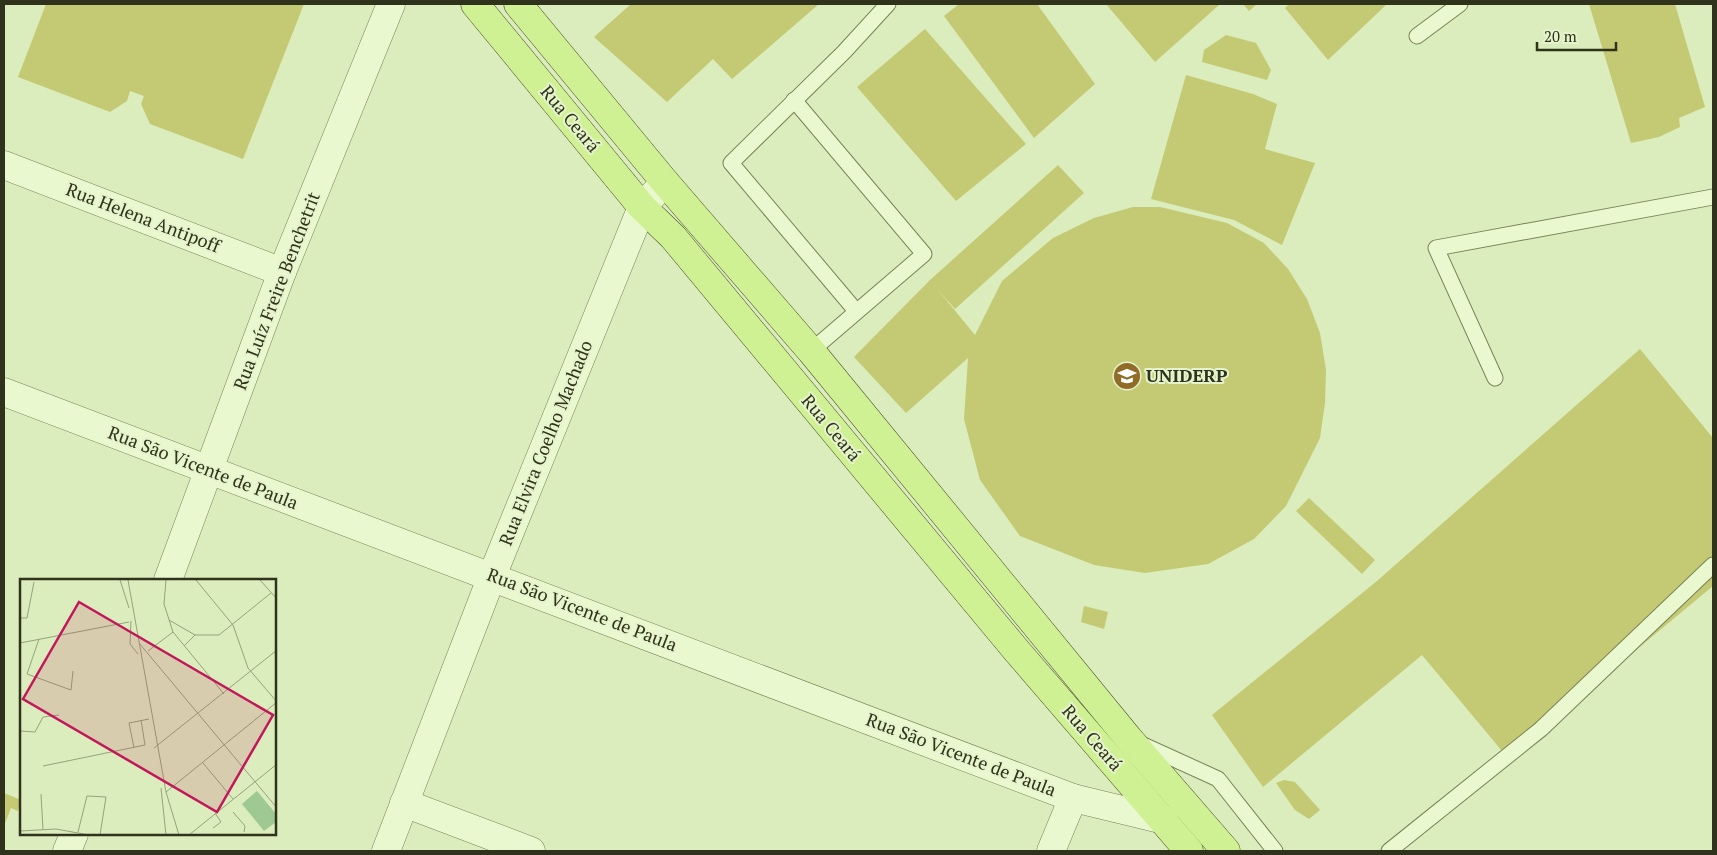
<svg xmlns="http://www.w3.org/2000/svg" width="1717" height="855" viewBox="0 0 1717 855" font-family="'PT Serif',serif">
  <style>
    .building { fill: #c4ca73 }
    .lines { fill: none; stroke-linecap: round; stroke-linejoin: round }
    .lane-casing { stroke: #7b8357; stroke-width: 17 }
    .street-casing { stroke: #7b8357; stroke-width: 29 }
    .primary-casing { stroke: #4c512b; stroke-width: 29 }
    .lane { stroke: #e9f8cf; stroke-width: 15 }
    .street { stroke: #e9f8cf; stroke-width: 28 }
    .primary { stroke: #d0f094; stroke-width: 28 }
    .labels { text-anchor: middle; stroke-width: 4; stroke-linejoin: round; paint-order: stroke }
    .street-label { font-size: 18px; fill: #30331b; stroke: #e5f4cc }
    .poi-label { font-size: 18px; font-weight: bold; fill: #30331b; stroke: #e5f4cc; text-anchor: start }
    .inset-road { fill: none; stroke: #97a27c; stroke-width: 1 }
    .view { fill: #c2185b; fill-opacity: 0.15; stroke: #c2185b; stroke-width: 2.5 }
    .inset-edge { fill: none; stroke: #30331b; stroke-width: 2.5 }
  </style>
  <rect width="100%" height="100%" fill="#dbecbd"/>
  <g class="building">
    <polygon points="46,4 304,4 243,159 150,124 141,104 144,96 130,91 127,101 110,112 18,77"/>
    <polygon points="631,4 819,4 732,79 713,59 667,102 594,37"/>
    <polygon points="959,4 1037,4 1095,84 1034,138 944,16"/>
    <polygon points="1106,4 1218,4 1219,5 1155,62"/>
    <polygon points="1243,4 1257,4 1249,11"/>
    <polygon points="1289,4 1387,4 1328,60 1285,8"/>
    <polygon points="1589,4 1675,4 1705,107 1679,118 1680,127 1659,137 1631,143"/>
    <polygon points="925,29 1026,144 956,201 857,87"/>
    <polygon points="1226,35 1256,43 1271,70 1267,80 1202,62 1204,50"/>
    <polygon points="1186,75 1253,94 1277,104 1265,149 1315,163 1282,245 1234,220 1151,199"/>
    <polygon points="1058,165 1084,193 955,309 938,290 975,335 1002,281 1053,238 1094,218 1133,207 1160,207 1227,223 1264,243 1288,269 1307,299 1320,333 1326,370 1325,403 1320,438 1286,506 1254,539 1208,564 1145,573 1094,565 1020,536 980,480 964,419 968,358 906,413 854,357 930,280"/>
    <polygon points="1640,349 1713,438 1713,586 1507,757 1422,655 1263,787 1212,715 1377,581"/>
    <polygon points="1309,498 1375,560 1362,574 1296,511"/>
    <polygon points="1084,606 1108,612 1104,629 1081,622"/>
    <polygon points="1284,780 1295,782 1320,810 1309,819 1295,810 1276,783"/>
    <polygon points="4,793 21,800 18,811 11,808 4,826"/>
  </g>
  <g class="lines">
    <defs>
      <g id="lane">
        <polyline points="1417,36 1460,4"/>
        <polyline points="794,100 924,254 811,351"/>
        <polyline points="856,311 731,163 844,52 888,4"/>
        <polyline points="1495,378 1436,248 1713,197"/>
        <polyline points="1139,743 1218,779 1275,851"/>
        <polyline points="1389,851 1541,729 1713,565"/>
      </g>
      <g id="street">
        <polyline points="4,165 282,272"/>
        <polyline points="4,392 1073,798 1164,820"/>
        <polyline points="168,580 282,272 391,4"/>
        <polyline points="404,803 531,851"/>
        <polyline points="67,851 74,834"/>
        <polyline points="386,851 492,576 642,207 665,182"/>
        <polyline points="1051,851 1073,798"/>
      </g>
      <g id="primary">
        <polyline points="475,4 642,207 673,237 1016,650 1189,851"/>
        <polyline points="518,4 665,182 811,351 1129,739 1226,851"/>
      </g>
    </defs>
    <use href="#lane" class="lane-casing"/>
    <use href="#street" class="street-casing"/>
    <use href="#primary" class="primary-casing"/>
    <use href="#lane" class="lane"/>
    <use href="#street" class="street"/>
    <use href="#primary" class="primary"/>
  </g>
  <defs>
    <symbol id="school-disc" viewBox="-11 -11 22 22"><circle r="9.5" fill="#916c28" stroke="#e5f4cc"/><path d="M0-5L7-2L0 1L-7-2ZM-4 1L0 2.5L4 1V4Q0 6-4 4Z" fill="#fff"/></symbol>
  </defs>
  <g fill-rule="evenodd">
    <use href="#school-disc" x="1111" y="360" width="32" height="32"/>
  </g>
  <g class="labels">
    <g class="street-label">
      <text transform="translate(570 119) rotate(50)" y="6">Rua Ceará</text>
      <text transform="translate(143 218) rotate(21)" y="6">Rua Helena Antipoff</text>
      <text transform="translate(277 291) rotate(-69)" y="6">Rua Luíz Freire Benchetrit</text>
      <text transform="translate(831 428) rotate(50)" y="6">Rua Ceará</text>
      <text transform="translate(546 443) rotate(-68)" y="6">Rua Elvira Coelho Machado</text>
      <text transform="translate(203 468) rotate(21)" y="6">Rua São Vicente de Paula</text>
      <text transform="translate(582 610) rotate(21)" y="6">Rua São Vicente de Paula</text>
      <text transform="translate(1092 738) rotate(49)" y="6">Rua Ceará</text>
      <text transform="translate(961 755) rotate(21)" y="6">Rua São Vicente de Paula</text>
    </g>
    <g class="poi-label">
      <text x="1146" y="382">UNIDERP</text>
    </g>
  </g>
  <g transform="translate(20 579)">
    <rect width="256" height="256" fill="#dbecbd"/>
    <path d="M 237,212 L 256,235 L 256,243 L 244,252 L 222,225 Z" fill="#9ec992"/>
    <path class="inset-road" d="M 100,1 L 109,29M 108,1 L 146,213 L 159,256M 146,1 L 144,25 L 153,53 L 204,115M 176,1 L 213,46 L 228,89 L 257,123M 240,1 L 257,20M 0,39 L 7,39 L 14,3M 149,41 L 175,56 L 199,56 L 251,14M 111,42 L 110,65 L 118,75M 19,60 L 7,95 L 51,111 L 53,92M 0,64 L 109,43M 119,64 L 257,229M 164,67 L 175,56M 128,72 L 153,53M 0,152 L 15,153 L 23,138 L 39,136M 114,169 L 109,144 L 129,140M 134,169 L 257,71M 183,184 L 213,220M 23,187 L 125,166 L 121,141M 141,209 L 146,256M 146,213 L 257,123M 21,215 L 23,251M 213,233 L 225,247 L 224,253M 193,249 L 201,243 L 195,234M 0,252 L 36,250 L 69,256M 58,253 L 67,217 L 86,218 L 80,256M 169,256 L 257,185"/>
    <path class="view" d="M 59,23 L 253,136 L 197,233 L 3,120 Z"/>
    <rect width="256" height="256" class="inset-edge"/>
  </g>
  <rect width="1717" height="855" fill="none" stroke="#30331b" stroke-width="10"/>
  <path d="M1537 42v8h79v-8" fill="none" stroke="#30331b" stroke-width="2.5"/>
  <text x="1544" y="42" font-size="15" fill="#30331b" stroke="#e5f4cc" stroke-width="4" paint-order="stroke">20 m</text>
</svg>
